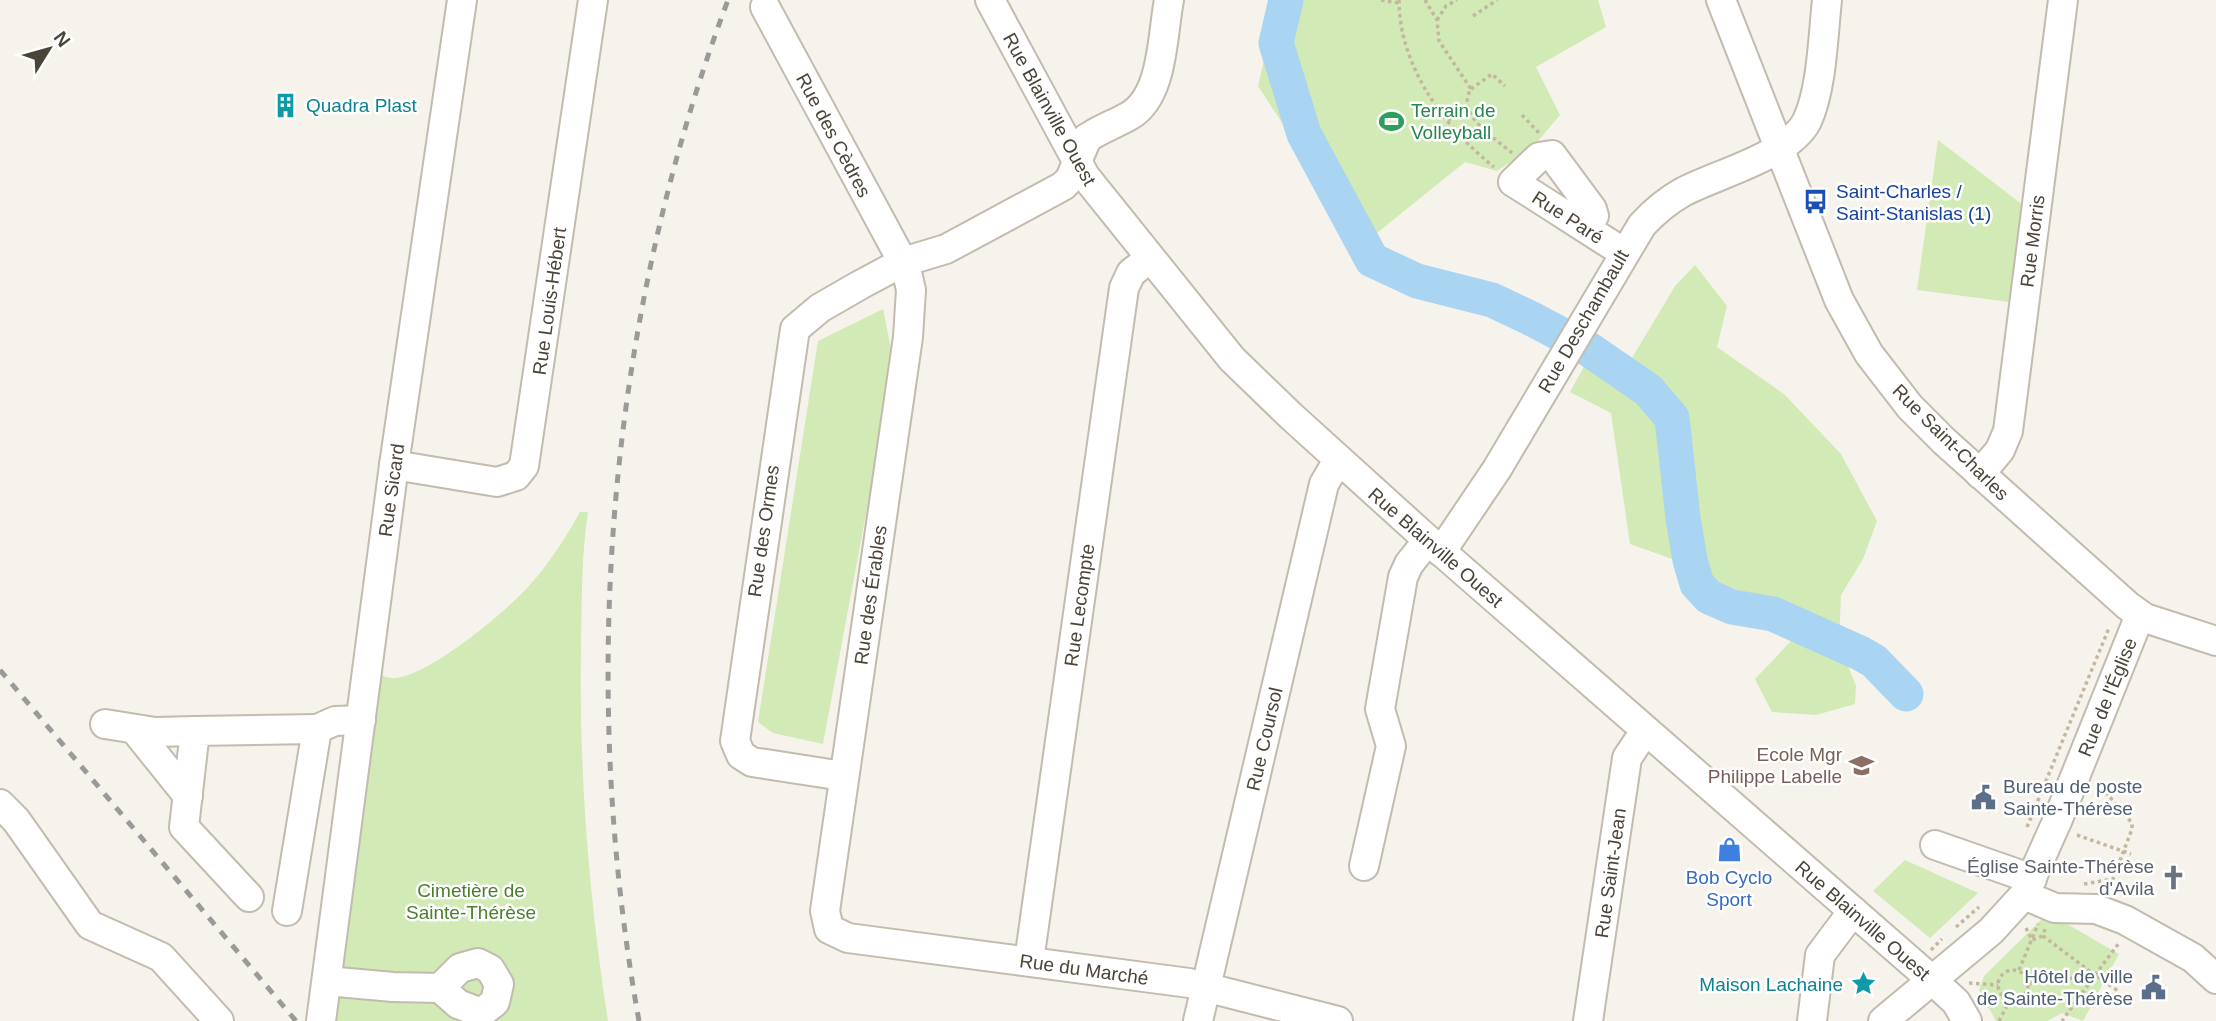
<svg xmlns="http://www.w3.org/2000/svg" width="2216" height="1021" viewBox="0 0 2216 1021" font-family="Helvetica,sans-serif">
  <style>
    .green { fill: #d2eab5 }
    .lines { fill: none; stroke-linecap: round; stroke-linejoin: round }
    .river { stroke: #a9d4f2; stroke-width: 35 }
    .minor-casing { stroke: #c2bbae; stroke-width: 32 }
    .path { stroke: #c4b79f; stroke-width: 3.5; stroke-dasharray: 3.5 3.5; stroke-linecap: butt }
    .minor { stroke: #fff; stroke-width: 28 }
    .rail { stroke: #9a9a9a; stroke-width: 5; stroke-dasharray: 9 9; stroke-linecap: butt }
    .labels { text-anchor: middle; stroke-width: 5; stroke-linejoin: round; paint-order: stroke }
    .culture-label { font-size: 19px; fill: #0d838f; stroke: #fff; text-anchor: start }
    .street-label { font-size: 19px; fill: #4b4439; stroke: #fff }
    .leisure-label { font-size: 19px; fill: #27864d; stroke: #fff; text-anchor: start }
    .transit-label { font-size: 19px; fill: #164399; stroke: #fff; text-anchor: start }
    .education-label { font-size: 19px; fill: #785e54; stroke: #fff; text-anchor: end }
    .service-label { font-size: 19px; fill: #4e5e75; stroke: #fff; text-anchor: start }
    .worship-label { font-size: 19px; fill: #5b616d; stroke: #fff; text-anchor: end }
    .shop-label { font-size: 19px; fill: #366cbe; stroke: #fff }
    .park-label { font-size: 19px; fill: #4a7f2a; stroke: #fff }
  </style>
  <rect width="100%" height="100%" fill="#f6f3ec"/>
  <g class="green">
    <polygon points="1278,0 1598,0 1606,27 1536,67 1560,115 1532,148 1497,171 1465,162 1362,245 1258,86"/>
    <polygon points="1938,140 2036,215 2025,304 1917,290"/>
    <polygon points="1695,265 1727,306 1717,347 1784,394 1841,454 1877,521 1863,559 1841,595 1839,643 1856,686 1855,704 1816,715 1772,712 1755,679 1792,640 1756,600 1722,614 1695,594 1672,559 1630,544 1611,413 1570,392 1597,343 1632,358 1675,286"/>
    <polygon points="883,309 894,364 823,744 773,733 758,722 818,341"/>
    <path d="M 580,512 L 588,512 C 581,559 582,603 581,650 C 579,774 589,898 608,1021 L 332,1021 L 380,675 C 384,676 391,679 395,678 C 430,675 504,613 528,587 C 549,564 565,539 580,512 Z"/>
    <polygon points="1905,860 1978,893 1930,938 1873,891"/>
    <polygon points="2048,913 2119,954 2083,1021 2062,1013 2048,1021 1996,1021 1979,990 1984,976"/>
  </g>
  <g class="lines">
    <polyline class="river" points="1286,0 1276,43 1304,134 1372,260 1417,281 1492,300 1530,318 1587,348 1648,390 1672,418 1683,518 1690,560 1697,584 1709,597 1732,607 1773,614 1860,653 1874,661 1906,694"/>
    <defs>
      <g id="minor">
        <polyline points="990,0 1085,176 1232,359 1291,416 1428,540 1932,980 1956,1002 1967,1021"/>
        <polyline points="1721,0 1839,300 1869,354 1910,407 1944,441 2128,606 2145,618 2216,641"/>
        <polyline points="765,7 906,268 911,290 908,337 825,911 829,929 848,938 1189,983 1338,1021"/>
        <path d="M 1074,151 C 1087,133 1110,127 1129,116 C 1164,96 1162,35 1169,0"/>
        <path d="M 1585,228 L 1594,216 L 1592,209 L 1552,155 L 1539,157 L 1513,182 C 1550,205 1586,229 1623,252"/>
        <polyline points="394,465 497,482 516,476 524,466 593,0"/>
        <polyline points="1980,474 2000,450 2008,431 2063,0"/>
        <path d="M 1441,552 L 1497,469 L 1642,225 C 1654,212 1667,201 1683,192 C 1717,174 1789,156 1807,121 C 1822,89 1823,36 1827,0"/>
        <polyline points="105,724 155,732 195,731"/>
        <polyline points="135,730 188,796"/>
        <polyline points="843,776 752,762 741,755 735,741 795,329 820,308 860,285 903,262 946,249 1063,186 1070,179 1087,138"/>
        <polyline points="0,804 16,820 90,925 161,957 219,1021"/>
        <polyline points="1935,845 2032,879"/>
        <polyline points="1364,866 1391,746 1380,709 1403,577 1409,564 1428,540"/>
        <polyline points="2024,895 2055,908 2096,909 2125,920 2193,958 2216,979"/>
        <polyline points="249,897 184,827 195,731 317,729"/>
        <polyline points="287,911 317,729 335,721 361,720"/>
        <polyline points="1029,961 1124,288 1131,273 1149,259"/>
        <polyline points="327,981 393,987 440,988 460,968 478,963 490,969 499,984 495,1002 481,1013 458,1004 440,988"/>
        <polyline points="321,1021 394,465 462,0"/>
        <polyline points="1198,1021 1324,484 1338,460"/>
        <polyline points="1588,1021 1627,758 1645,731"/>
        <polyline points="1812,1021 1820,955 1853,911"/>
        <polyline points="1883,1021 1991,931 2024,895 2058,819 2140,615"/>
      </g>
    </defs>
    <use href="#minor" class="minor-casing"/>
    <g class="path">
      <polyline points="1381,0 1399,3"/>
      <path d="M 1399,0 C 1399,66 1444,127 1494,167"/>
      <path d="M 1425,0 L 1437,20 L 1439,41 L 1471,89 C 1455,115 1495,138 1512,153"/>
      <polyline points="1473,16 1497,0"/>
      <polyline points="1437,20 1446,6 1457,0"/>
      <polyline points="1471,89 1492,74 1505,86"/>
      <polyline points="1522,115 1540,134"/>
      <polyline points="1448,120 1467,109"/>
      <polyline points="2027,827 2109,628"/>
      <polyline points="2077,835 2131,854"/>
      <polyline points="2084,884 2113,879 2132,829 2132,823 2097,782"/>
      <polyline points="1956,927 1979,907"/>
      <polyline points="2026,928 2032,940 2043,936"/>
      <polyline points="2045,929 2043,936 2095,975 2062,1021"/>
      <polyline points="1931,950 1942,939"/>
      <circle cx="2013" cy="985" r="15"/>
      <polyline points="2019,970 2038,924"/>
      <polyline points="2095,975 2119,943"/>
      <polyline points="1969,983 1998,985"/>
      <polyline points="2028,984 2095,975 2118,991"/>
      <polyline points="1999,1021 2010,1000"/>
    </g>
    <use href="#minor" class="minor"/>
    <g class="rail">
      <polyline points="0,670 296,1021"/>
      <path d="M 639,1021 C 578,684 607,321 728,0"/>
    </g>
  </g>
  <defs>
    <symbol id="building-bare" viewBox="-9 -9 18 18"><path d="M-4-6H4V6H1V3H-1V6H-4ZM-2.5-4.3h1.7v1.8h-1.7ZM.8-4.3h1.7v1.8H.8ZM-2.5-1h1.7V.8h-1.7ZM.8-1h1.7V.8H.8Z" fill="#0f9aa8" stroke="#fff" stroke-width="2.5" paint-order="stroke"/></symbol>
    <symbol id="stadium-bare" viewBox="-9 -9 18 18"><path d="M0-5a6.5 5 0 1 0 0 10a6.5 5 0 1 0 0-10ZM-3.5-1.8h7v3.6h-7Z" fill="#2e9e5b" stroke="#fff" stroke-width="2.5" paint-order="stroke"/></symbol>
    <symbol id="bus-bare" viewBox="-9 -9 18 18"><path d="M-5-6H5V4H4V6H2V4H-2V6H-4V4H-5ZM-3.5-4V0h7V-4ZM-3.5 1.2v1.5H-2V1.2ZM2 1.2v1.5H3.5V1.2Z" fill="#1a4fb4" stroke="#fff" stroke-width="2.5" paint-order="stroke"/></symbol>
    <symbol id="school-bare" viewBox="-9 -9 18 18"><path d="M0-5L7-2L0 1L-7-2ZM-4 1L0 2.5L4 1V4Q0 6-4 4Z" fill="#8d6e63" stroke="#fff" stroke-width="2.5" paint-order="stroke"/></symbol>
    <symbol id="civic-bare" viewBox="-9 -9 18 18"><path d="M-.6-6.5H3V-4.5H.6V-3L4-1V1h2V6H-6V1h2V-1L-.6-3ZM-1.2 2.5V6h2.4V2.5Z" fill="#5c6f8a" stroke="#fff" stroke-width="2.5" paint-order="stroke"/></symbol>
    <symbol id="shop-bare" viewBox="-9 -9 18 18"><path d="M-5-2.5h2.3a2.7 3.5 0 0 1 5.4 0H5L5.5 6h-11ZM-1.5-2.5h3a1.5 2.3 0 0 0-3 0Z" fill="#3f7fe0" stroke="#fff" stroke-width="2.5" paint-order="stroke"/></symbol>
    <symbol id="church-bare" viewBox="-9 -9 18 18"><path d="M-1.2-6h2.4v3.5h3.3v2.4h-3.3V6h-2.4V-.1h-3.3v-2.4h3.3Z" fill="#6b7280" stroke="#fff" stroke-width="2.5" paint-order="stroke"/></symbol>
    <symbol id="sight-bare" viewBox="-9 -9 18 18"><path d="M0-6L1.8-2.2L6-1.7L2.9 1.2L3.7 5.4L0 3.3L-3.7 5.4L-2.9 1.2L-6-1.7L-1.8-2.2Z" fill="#0f9aa8" stroke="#fff" stroke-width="2.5" paint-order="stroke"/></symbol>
  </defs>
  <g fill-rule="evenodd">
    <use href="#building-bare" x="268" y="88" width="35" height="35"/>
    <use href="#stadium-bare" x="1374" y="104" width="35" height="35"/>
    <use href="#bus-bare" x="1798" y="184" width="35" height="35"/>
    <use href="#school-bare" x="1844" y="748" width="35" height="35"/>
    <use href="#civic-bare" x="1966" y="780" width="35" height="35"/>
    <use href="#shop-bare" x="1712" y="832" width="35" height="35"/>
    <use href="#church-bare" x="2156" y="860" width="35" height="35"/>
    <use href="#sight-bare" x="1846" y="966" width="35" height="35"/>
    <use href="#civic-bare" x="2136" y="970" width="35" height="35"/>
  </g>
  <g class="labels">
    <g class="culture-label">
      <text x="306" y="112">Quadra Plast</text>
      <text x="1843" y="991" text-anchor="end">Maison Lachaine</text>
    </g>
    <g class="street-label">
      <text transform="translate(1050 109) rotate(61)" y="7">Rue Blainville Ouest</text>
      <text transform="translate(834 135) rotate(62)" y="7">Rue des Cèdres</text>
      <text transform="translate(1568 217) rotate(33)" y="7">Rue Paré</text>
      <text transform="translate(2032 241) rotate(-83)" y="7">Rue Morris</text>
      <text transform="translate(549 301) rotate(-82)" y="7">Rue Louis-Hébert</text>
      <text transform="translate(1583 321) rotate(-60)" y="7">Rue Deschambault</text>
      <text transform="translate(1951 442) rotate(45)" y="7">Rue Saint-Charles</text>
      <text transform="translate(391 490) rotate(-82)" y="7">Rue Sicard</text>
      <text transform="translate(763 531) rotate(-82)" y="7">Rue des Ormes</text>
      <text transform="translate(1436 547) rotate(41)" y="7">Rue Blainville Ouest</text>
      <text transform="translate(870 595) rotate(-82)" y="7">Rue des Érables</text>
      <text transform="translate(1079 605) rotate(-82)" y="7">Rue Lecompte</text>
      <text transform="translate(2107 697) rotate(-68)" y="7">Rue de l'Église</text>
      <text transform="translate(1264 739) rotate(-77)" y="7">Rue Coursol</text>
      <text transform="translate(1610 873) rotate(-82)" y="7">Rue Saint-Jean</text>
      <text transform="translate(1863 920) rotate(41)" y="7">Rue Blainville Ouest</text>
      <text transform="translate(1084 969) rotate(8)" y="7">Rue du Marché</text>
    </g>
    <g class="leisure-label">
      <text x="1411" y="117">Terrain de<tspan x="1411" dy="22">Volleyball</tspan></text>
    </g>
    <g class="transit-label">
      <text x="1836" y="198">Saint-Charles /<tspan x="1836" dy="22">Saint-Stanislas (1)</tspan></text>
    </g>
    <g class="education-label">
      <text x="1842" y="761">Ecole Mgr<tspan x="1842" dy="22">Philippe Labelle</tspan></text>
    </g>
    <g class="service-label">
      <text x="2003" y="793">Bureau de poste<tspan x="2003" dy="22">Sainte-Thérèse</tspan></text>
      <text x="2133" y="983" text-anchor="end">Hôtel de ville<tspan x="2133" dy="22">de Sainte-Thérèse</tspan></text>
    </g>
    <g class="worship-label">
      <text x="2154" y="873">Église Sainte-Thérèse<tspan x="2154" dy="22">d'Avila</tspan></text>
    </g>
    <g class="shop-label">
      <text x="1729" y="884">Bob Cyclo<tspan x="1729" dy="22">Sport</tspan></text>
    </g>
    <g class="park-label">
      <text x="471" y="897">Cimetière de<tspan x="471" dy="22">Sainte-Thérèse</tspan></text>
    </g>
  </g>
  <g transform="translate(49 49) rotate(53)" stroke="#ffffff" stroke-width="5" paint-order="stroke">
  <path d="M0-5L12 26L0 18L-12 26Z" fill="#4b4439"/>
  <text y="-10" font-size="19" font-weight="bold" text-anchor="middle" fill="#4b4439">N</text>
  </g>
</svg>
